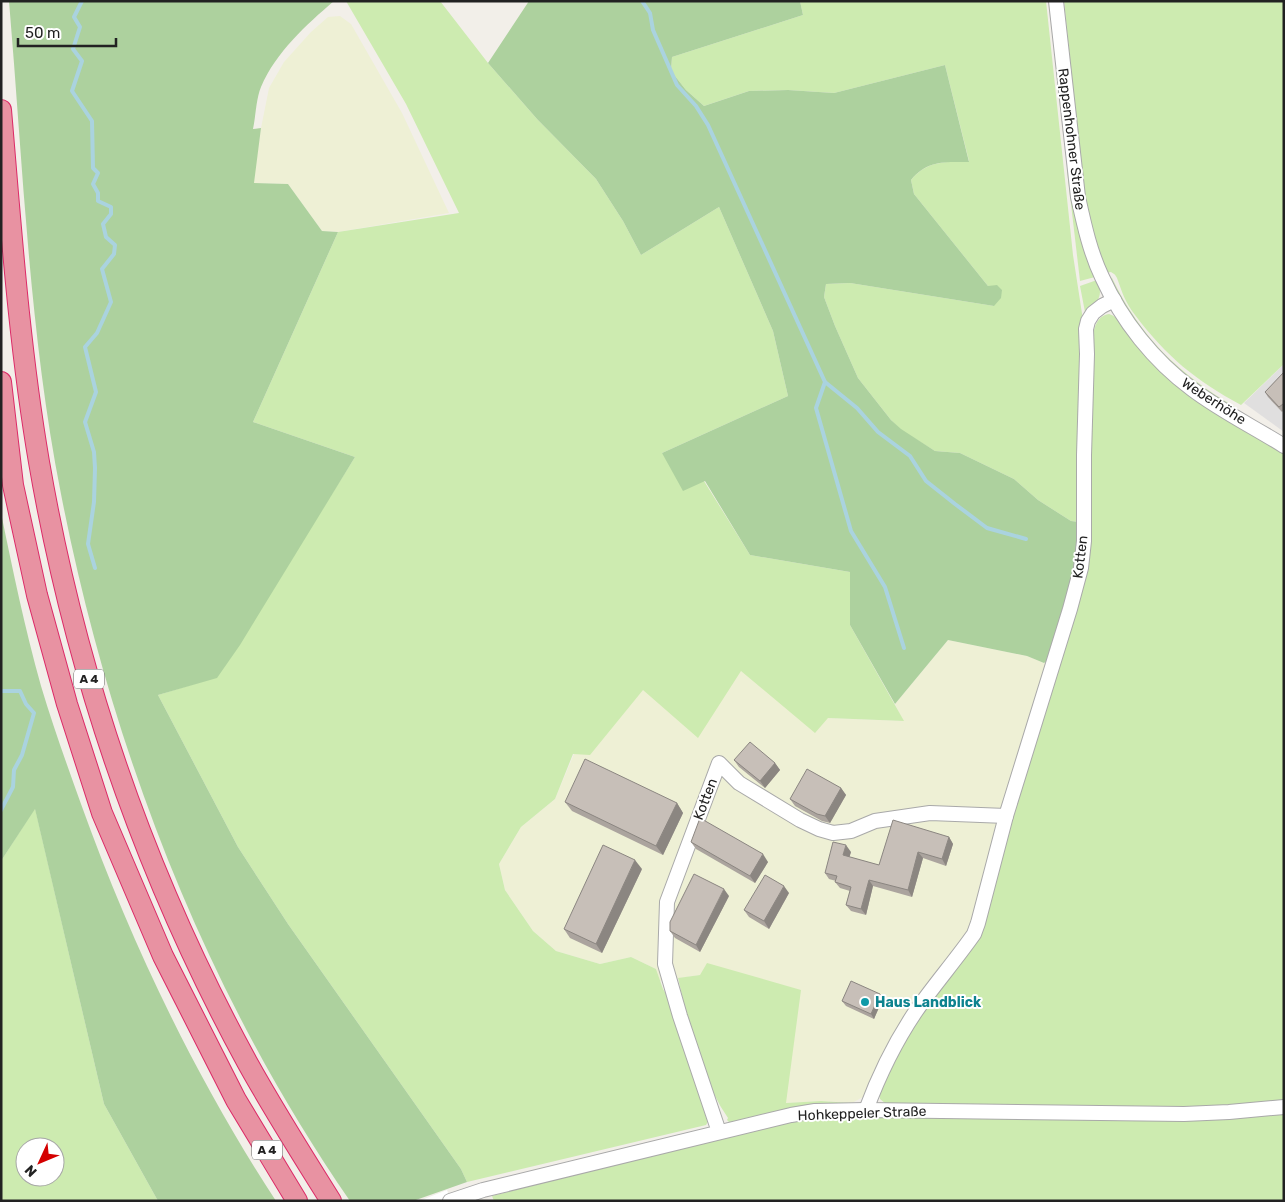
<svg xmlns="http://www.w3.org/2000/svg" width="1285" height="1202" viewBox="0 0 1285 1202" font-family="Rubik,sans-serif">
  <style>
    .residential { fill: #e0dfdf }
    .farmland { fill: #eef0d5 }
    .grass { fill: #cdebb0; fill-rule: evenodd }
    .forest { fill: #add19e }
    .pier { fill: #fff }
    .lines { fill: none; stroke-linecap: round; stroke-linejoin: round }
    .stream { stroke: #aad3df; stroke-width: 4 }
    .minor-casing { stroke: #a9a9a9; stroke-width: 16 }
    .highway-casing { stroke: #dc2a67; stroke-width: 22 }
    .minor { stroke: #fff; stroke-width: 14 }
    .highway { stroke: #e892a2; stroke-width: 20 }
    .wall { fill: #aba49e }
    .shaded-wall { fill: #8b8681 }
    .building { fill: #c7bfb8; stroke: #8b8681 }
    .culture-dot { fill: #0f9aa8; stroke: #fff; stroke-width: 2 }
    .labels { text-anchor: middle; stroke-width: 4; stroke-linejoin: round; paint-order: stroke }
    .shield { fill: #fff; stroke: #646464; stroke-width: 1 }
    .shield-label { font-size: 12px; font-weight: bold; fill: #222 }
    .street-label { font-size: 14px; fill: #222; stroke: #fff }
    .culture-label { font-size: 14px; font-weight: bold; fill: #0d838f; stroke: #fff; text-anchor: start }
  </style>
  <rect width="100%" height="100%" fill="#f2efe9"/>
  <polygon class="residential" points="1284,364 1284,432 1244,403"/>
  <g class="farmland">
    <polygon points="340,16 351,24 402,113 449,213 338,232 322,231 288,184 253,183 261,128 269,88 284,62 311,32 328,17"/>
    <polygon points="948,640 1027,656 1044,663 1050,659 969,932 863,1097 852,1103 821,1101 786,1103 700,975 660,981 656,969 631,957 600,964 556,951 533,931 505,890 499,864 521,827 555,799 574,754 590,754 643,689 741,671 828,718 903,721 895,704"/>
  </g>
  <g class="grass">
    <polygon points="346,1 440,1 488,63 537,119 596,179 623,221 641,255 719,207 773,331 788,396 662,453 704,481 750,555 850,572 850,625 904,721 828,718 815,733 741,671 698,738 643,690 590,755 573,754 555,799 521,827 499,864 505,890 533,931 556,951 600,964 631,957 656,969 663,989 670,1000 710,1118 706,1125 467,1182 461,1169 288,924 238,847 158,695 217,677 355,457 253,422 338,232 459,213 406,104"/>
    <path d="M 800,1 L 1046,1 L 1073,255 L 1083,320 L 1079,522 L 1071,521 L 1038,500 L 1014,479 L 960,453 L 935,451 L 901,430 L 891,420 L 858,378 L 835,326 L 824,297 L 826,284 L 850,283 L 994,306 L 988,286 L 914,194 L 911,180 C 929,159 945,163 969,161 L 945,65 L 834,93 L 788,90 L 749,91 L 704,106 L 686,90 L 671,71 L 672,57 L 803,15 Z"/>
    <path d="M 1064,1 L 1284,1 L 1284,364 L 1241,405 C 1195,380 1167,357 1135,315 C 1125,302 1122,292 1117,278 C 1115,274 1114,274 1111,272 L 1106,273 L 1100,260 L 1084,196 Z"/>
    <polygon points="1067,170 1069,170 1095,277 1080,281"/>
    <path d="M 1108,276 L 1112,278 C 1141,338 1179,374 1235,407 L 1234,409 L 1195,384 L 1159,353 L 1127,313 Z"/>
    <path d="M 1097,280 C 1104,296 1098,301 1087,313 L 1085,312 L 1080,286 Z"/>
    <path d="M 1109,314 C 1118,317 1123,325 1128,332 L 1284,452 L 1284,1101 C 1152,1113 1019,1103 886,1104 L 880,1099 L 879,1091 L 901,1043 L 923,1011 L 978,938 L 1005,838 L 1076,608 L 1092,340 C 1094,329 1096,316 1109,314 Z"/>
    <path d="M 35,808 L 104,1104 L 158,1201 L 1,1201 L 1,861 ZM 25,1147 L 55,1147 L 55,1177 L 25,1177 Z"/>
    <path d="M 707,963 L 801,990 L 786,1103 L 821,1101 L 851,1103 L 787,1110 L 730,1123 L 727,1120 L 728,1118 C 700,1077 689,1026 678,978 L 700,975 Z"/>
    <path d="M 1284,1113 L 1284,1201 L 494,1201 L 492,1196 L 548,1181 L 790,1122 C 845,1114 898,1117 953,1118 C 995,1119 1037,1118 1079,1119 C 1147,1120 1216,1123 1284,1113 Z"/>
  </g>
  <g class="forest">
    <path d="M 9,1 L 334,1 C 306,25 276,52 261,87 C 256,99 256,115 253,129 L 261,128 L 254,183 L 288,184 L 322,231 L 338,232 L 253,422 L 355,457 L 240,645 L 217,678 L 158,695 L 238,847 L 288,924 L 461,1169 L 467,1182 L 413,1201 L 350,1201 C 204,990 110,745 61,494 C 29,332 23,165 9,1 Z"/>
    <path d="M 529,1 L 800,1 L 803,15 L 672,57 L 671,71 L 686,90 L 704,106 L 749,91 L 788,90 L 834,93 L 945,65 L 969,162 C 945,162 927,160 911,180 L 914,194 L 988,286 L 997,285 L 1002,290 L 1001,298 L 994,306 L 850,283 L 826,284 L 824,297 L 835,326 L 858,378 L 891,420 L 901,429 L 935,451 L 960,453 L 1014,479 L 1038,500 L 1071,521 L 1079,522 L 1076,563 L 1050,659 L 1044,663 L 1027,656 L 948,640 L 895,704 L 850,625 L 850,572 L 750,555 L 705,481 L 683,491 L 662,453 L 788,396 L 773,331 L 719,207 L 641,255 L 623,221 L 596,179 L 537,119 L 488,63 Z"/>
    <path d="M 1,513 C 13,571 25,629 41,686 C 53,726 67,765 81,804 C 131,943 195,1077 276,1201 L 158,1201 L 104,1104 L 35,809 L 1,861 Z"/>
  </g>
  <polygon class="pier" points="447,1190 451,1201 419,1201"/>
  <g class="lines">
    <g class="stream">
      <polyline points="82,1 74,17 80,27 73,49 82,61 72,91 92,121 93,168 98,173 93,184 98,193 98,201 111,207 111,214 103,224 106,237 115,245 114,254 102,269 111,302 97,333 85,347 96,392 85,422 94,452 95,468 94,502 88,544 95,568"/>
      <polyline points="642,1 650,13 653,30 677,85 696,106 708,125 825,382 816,408 851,531 885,587 904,648"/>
      <polyline points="825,382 857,408 878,432 910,456 926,481 955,504 987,528 1026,539"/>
      <polyline points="1,691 20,691 26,704 34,713 22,755 14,770 13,787 1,810"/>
    </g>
    <defs>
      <g id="minor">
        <path d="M 1056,1 L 1078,197 C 1084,224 1090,252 1102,277 C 1122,321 1154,361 1192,389 C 1221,411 1254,427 1284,446"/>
        <path d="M 866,1110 C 879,1075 895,1042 916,1011 C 934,985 955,961 974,934 L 978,923 L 1006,816 L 1070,609 L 1081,568 L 1084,541 L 1084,455 L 1087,354 L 1086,329 L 1088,321 L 1093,313 L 1102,306 L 1114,300"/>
        <polyline points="719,1132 680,1016 665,964 667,902 719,763 739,783 800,820 819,829 833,833 851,831 875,821 930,813 1006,816"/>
        <polyline points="450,1201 483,1190 791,1115 815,1111 866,1110 1184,1114 1229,1112 1284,1107"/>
      </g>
      <g id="highway">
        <path d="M 1,110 C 11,227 19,345 39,462 C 75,671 145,875 247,1062 C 273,1109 302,1155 331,1201"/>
        <polyline points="1,382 13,485 37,595 67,704 102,813 163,956 236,1100 297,1201"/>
      </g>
    </defs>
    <use href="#minor" class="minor-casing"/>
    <use href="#highway" class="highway-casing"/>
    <use href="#minor" class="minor"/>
    <use href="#highway" class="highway"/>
  </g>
  <g class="wall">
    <polygon points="1284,372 1284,410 1282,412 1268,397 1265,392"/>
    <polygon points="734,760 775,763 780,770 765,788 739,767"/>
    <polygon points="841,788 846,795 830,823 822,821 795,806 790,799"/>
    <polygon points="565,802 677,803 683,813 663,855 572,811"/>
    <polygon points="949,837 953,844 946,866 923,858 912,897 873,886 866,915 851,911 846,905 850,891 840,888 835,882 836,881 829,879 825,873 851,852 849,857 879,865"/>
    <polygon points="691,842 768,862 755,883 696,849"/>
    <polygon points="642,869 602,953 570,938 564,929"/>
    <polygon points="789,893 769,929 749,917 744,910"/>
    <polygon points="729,896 700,952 675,938 670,931"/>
    <polygon points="880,994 883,998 874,1019 846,1006 842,1001"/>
  </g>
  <g class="shaded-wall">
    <polygon points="775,763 780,770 765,788 760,781"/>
    <polygon points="841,788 846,795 830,823 825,816"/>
    <polygon points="677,803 683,813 663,855 656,846"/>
    <polygon points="949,837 953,844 946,866 942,859"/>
    <polygon points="846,845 851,852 848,862 843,855"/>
    <polygon points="918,852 923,858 912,897 908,890"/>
    <polygon points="763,854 768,862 755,883 750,876"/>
    <polygon points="635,860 642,869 602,953 596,944"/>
    <polygon points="869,880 873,886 866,915 861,909"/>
    <polygon points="784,886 789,893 769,929 764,921"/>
    <polygon points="724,889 729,896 700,952 696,945"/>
    <polygon points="880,994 883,998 874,1019 871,1014"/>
  </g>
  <g class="building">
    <polygon points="1284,372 1284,405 1283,404 1279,407 1265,392"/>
    <polygon points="750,742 775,763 760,781 734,760"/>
    <polygon points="585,759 677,803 656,846 565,802"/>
    <polygon points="807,769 841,788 825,816 817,814 790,799"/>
    <polygon points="700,818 763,854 750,876 691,842"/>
    <polygon points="893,820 949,837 942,859 918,852 908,890 869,880 861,909 846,905 851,887 835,882 837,876 825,873 833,842 846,845 843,855 879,865"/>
    <polygon points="603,845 635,860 596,944 564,929"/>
    <polygon points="694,874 724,889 696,945 670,931 670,922"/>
    <polygon points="765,875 784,886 764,921 744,910"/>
    <polygon points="851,981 880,994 871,1014 842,1001"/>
  </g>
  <circle class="culture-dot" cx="865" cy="1002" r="5"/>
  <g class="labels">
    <g class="shield">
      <rect x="74" y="669.5" width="30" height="19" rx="4"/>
      <rect x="252" y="1140.5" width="30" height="19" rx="4"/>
    </g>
    <g class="shield-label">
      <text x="89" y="683">A 4</text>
      <text x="267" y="1154">A 4</text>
    </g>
    <g class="street-label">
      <text transform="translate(1072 139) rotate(83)" y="5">Rappenhohner Straße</text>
      <text transform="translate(1214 401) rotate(33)" y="5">Weberhöhe</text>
      <text transform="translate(1080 557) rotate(-83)" y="5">Kotten</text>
      <text transform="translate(705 799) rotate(-69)" y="5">Kotten</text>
      <text transform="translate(862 1113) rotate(-2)" y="5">Hohkeppeler Straße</text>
    </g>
    <g class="culture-label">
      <text x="875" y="1007">Haus Landblick</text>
    </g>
  </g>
  <rect width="1285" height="1202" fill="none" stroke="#222222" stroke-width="5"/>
  <g transform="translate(40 1162) rotate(226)"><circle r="24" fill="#ffffff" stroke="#a7a7a7"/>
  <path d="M0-4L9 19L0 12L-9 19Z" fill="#d40000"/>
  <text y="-8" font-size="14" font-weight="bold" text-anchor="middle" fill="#222222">N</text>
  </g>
  <path d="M18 38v8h98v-8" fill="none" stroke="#222222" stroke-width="2.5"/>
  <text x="25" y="38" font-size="15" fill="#222222" stroke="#ffffff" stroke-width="4" paint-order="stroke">50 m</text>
</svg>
